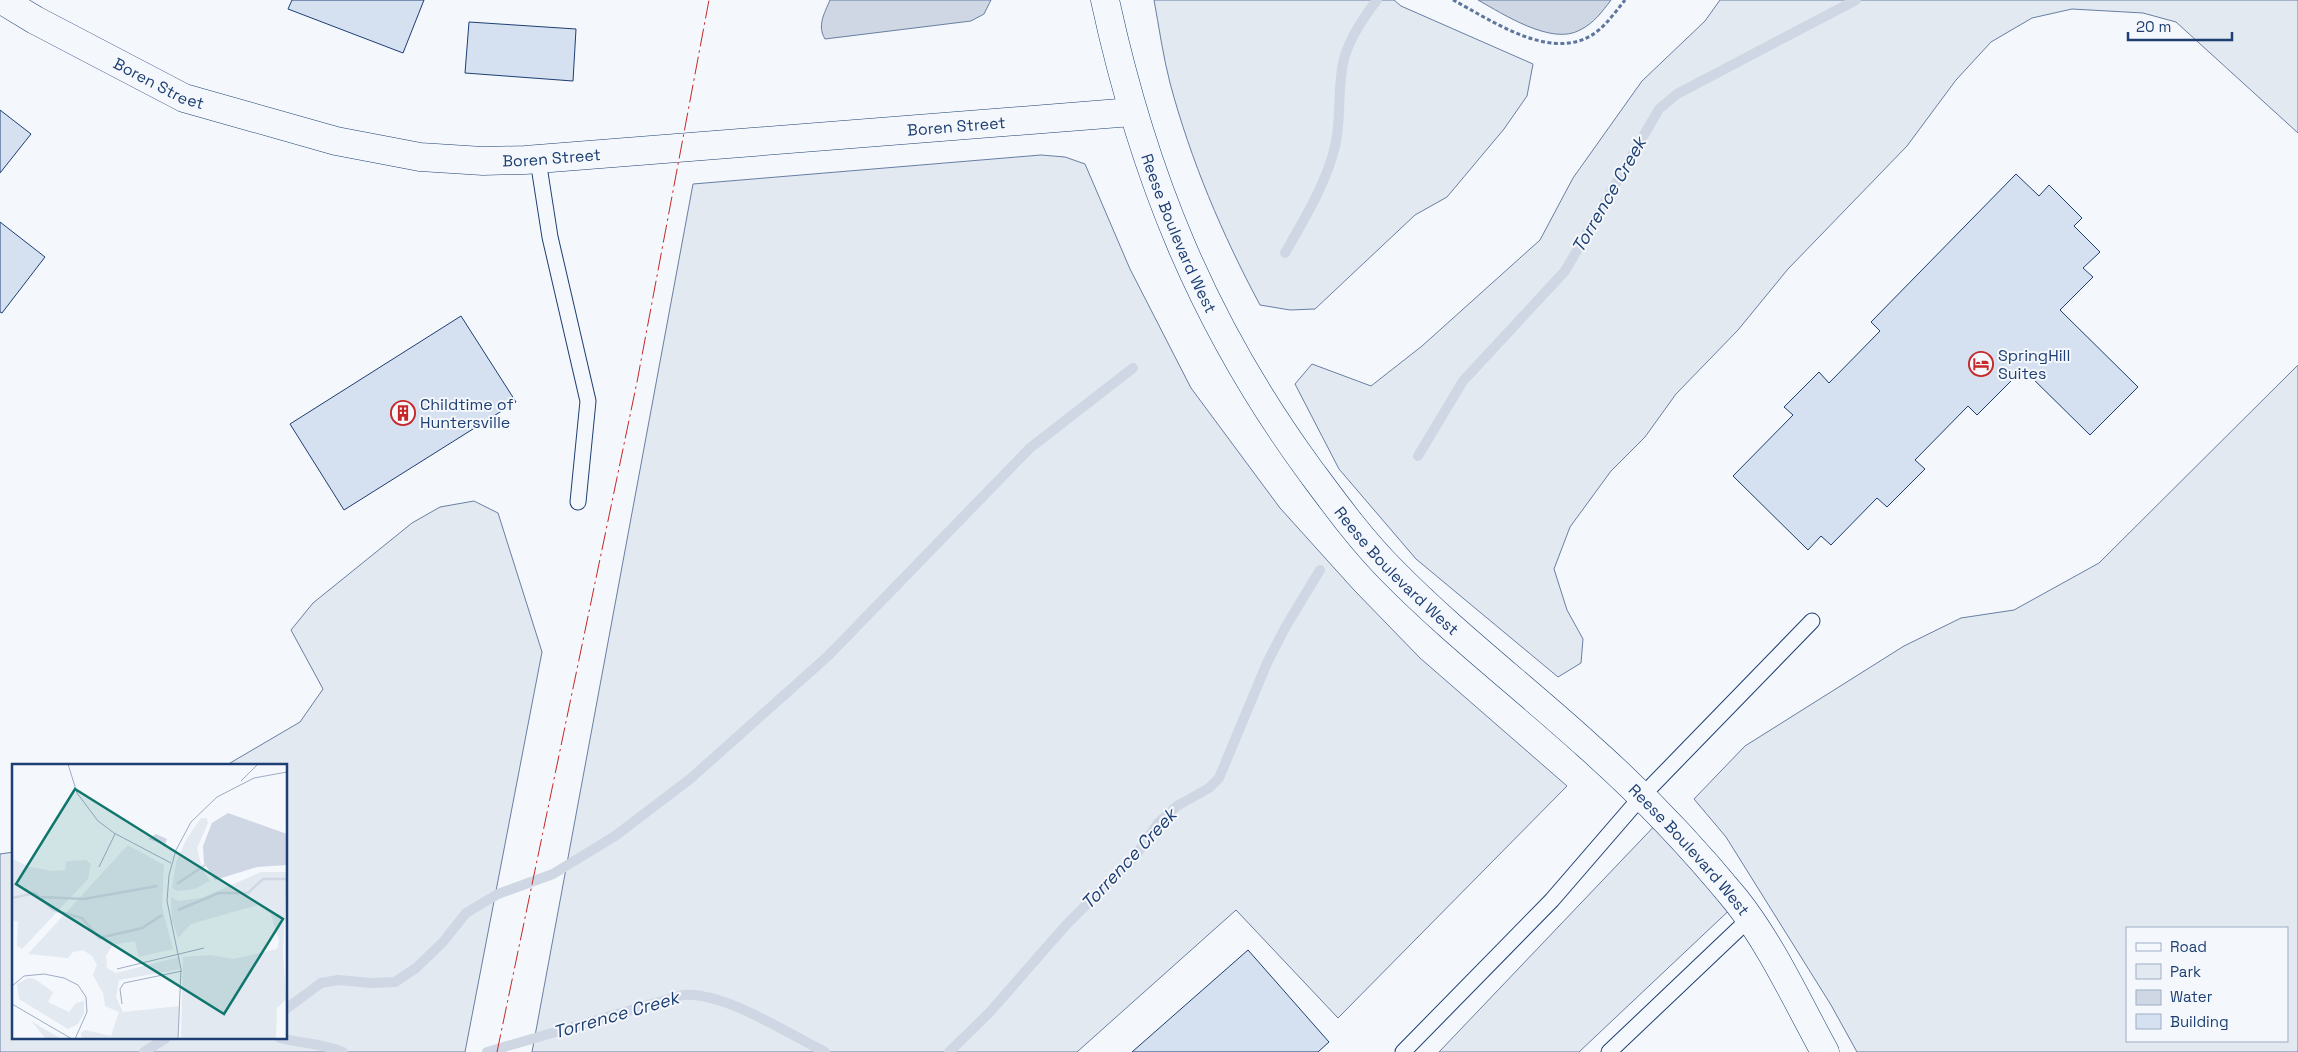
<svg xmlns="http://www.w3.org/2000/svg" width="2298" height="1052" viewBox="0 0 2298 1052" font-family="'Space Grotesk',sans-serif">
  <style>
    .green { fill: #e3e9f0; stroke: #687fa3; fill-rule: evenodd }
    .water { fill: #cfd7e4; stroke: #687fa3 }
    .lines { fill: none; stroke-linecap: round; stroke-linejoin: round }
    .stream { stroke: #cfd7e4; stroke-width: 10 }
    .building { fill: #d5e0f0; stroke: #1d3f73 }
    .lane-casing { stroke: #1d3f73; stroke-width: 17 }
    .street-casing { stroke: #1d3f73; stroke-width: 29 }
    .secondary-casing { stroke: #1d3f73; stroke-width: 29 }
    .path { stroke: #5e769c; stroke-width: 3; stroke-dasharray: 4 2.5; stroke-linecap: butt }
    .lane { stroke: #f4f7fb; stroke-width: 15 }
    .street { stroke: #f4f7fb; stroke-width: 28 }
    .secondary { stroke: #f4f7fb; stroke-width: 28 }
    .power { stroke: #c62828; stroke-width: 1; stroke-dasharray: 18 4 2.5 4; stroke-linecap: butt }
    .labels { text-anchor: middle; stroke-width: 4; stroke-linejoin: round; paint-order: stroke }
    .street-label { font-size: 16px; fill: #1d3f73; stroke: #f4f7fb }
    .poi-label { font-size: 16px; fill: #1d3f73; stroke: #f4f7fb; text-anchor: start }
    .water-label { font-size: 18px; font-style: italic; fill: #1d3f73; stroke: #f4f7fb }
    .inset-river { fill: none; stroke: #cfd7e4; stroke-width: 2.5 }
    .inset-road { fill: none; stroke: #9eadc5; stroke-width: 1 }
    .view { fill: #0f766e; fill-opacity: 0.15; stroke: #0f766e; stroke-width: 2.5 }
    .inset-edge { fill: none; stroke: #1d3f73; stroke-width: 2.5 }
  </style>
  <rect width="100%" height="100%" fill="#f4f7fb"/>
  <g class="green">
    <path d="M 1154,0 L 1394,0 L 1401,6 L 1533,64 L 1527,96 L 1504,129 L 1447,197 L 1415,215 L 1315,309 L 1290,310 L 1260,305 C 1222,234 1191,161 1170,83 C 1163,56 1159,27 1154,0 Z"/>
    <polygon points="1720,0 2298,0 2298,133 2176,22 2143,13 2072,9 2032,18 1991,42 1956,80 1907,146 1788,269 1738,330 1676,394 1645,437 1611,471 1570,527 1554,569 1567,610 1583,639 1581,663 1558,677 1416,559 1339,469 1295,384 1312,364 1371,386 1422,346 1540,240 1573,178 1642,81 1705,21"/>
    <polygon points="1041,155 1065,157 1085,164 1130,269 1191,388 1280,508 1354,590 1420,658 1567,786 1338,1018 1236,910 1077,1052 532,1052 693,184"/>
    <path d="M 2298,365 L 2298,1052 L 1857,1052 L 1831,1005 L 1726,837 L 1694,799 L 1745,746 L 1904,646 L 1961,618 L 2014,610 L 2099,563 ZM 2287,928 L 2287,1041 L 2127,1041 L 2127,928 Z"/>
    <polygon points="474,501 498,513 542,652 465,1052 0,1052 0,854 14,852 14,1038 286,1038 286,766 225,766 300,722 323,689 291,630 313,603 412,523 440,507"/>
    <polygon points="1662,818 1738,902 1579,1052 1439,1052"/>
  </g>
  <g class="water">
    <path d="M 830,0 L 991,0 L 984,14 L 971,21 L 825,39 C 817,26 824,14 830,0 Z"/>
    <path d="M 1478,0 L 1611,0 C 1602,12 1594,23 1580,30 C 1552,46 1503,14 1478,0 Z"/>
  </g>
  <g class="lines">
    <g class="stream">
      <path d="M 1285,253 C 1303,221 1323,189 1333,154 C 1342,124 1337,93 1343,63 C 1348,40 1363,18 1377,0"/>
      <polyline points="1418,456 1463,381 1565,271 1659,109 1677,94 1856,0"/>
      <polyline points="286,1009 321,983 338,980 372,983 395,982 416,968 443,942 466,913 498,894 553,874 615,836 690,779 828,656 1030,448 1133,368"/>
      <path d="M 280,1038 C 303,1044 322,1043 343,1052"/>
      <polyline points="144,1052 166,1038"/>
      <path d="M 487,1052 L 683,995 C 725,992 787,1033 825,1052"/>
      <polyline points="949,1052 989,1013 1066,925 1136,855 1158,823 1177,806 1209,788 1219,778 1267,663 1286,626 1320,570"/>
    </g>
  </g>
  <g class="building">
    <polygon points="292,0 424,0 403,53 288,9"/>
    <polygon points="469,22 576,29 573,81 465,73"/>
    <polygon points="0,110 31,134 0,173"/>
    <polygon points="2016,174 2039,196 2049,185 2082,218 2074,226 2100,252 2083,268 2093,277 2060,310 2138,387 2090,435 2023,369 1977,415 1968,406 1915,460 1925,469 1887,507 1877,498 1831,545 1821,536 1808,550 1733,476 1793,415 1784,407 1819,372 1829,383 1880,331 1871,322"/>
    <polygon points="0,222 45,257 2,313 0,312"/>
    <polygon points="461,316 516,402 344,510 290,424"/>
    <polygon points="1248,950 1329,1042 1318,1052 1132,1052"/>
  </g>
  <g class="lines">
    <defs>
      <g id="lane">
        <polyline points="538,160 550,237 588,401 578,502"/>
        <polyline points="1403,1052 1552,900 1641,797 1812,621"/>
        <polyline points="1609,1052 1749,919"/>
      </g>
      <g id="street">
        <path id="s1" d="M 2,0 L 35,20 L 184,98 L 336,141 L 420,157 L 483,161 L 525,160 L 1132,112"/>
      </g>
      <g id="secondary">
        <path id="s2" d="M 1105,0 C 1143,175 1203,324 1309,469 C 1335,504 1361,540 1392,571 C 1453,633 1522,686 1587,745 C 1640,792 1691,845 1736,900 C 1771,944 1798,1003 1825,1052"/>
      </g>
    </defs>
    <use href="#lane" class="lane-casing"/>
    <use href="#street" class="street-casing"/>
    <use href="#secondary" class="secondary-casing"/>
    <path class="path" d="M 1453,0 C 1493,21 1557,67 1600,29 C 1609,21 1617,10 1625,0"/>
    <use href="#lane" class="lane"/>
    <use href="#street" class="street"/>
    <use href="#secondary" class="secondary"/>
    <polyline class="power" points="497,1052 637,382 709,0"/>
  </g>
  <defs>
    <symbol id="hotel-ring" viewBox="-11 -11 22 22"><circle r="9.5" fill="#f4f7fb" stroke="#c62828" stroke-width="1.5"/><path d="M-6-4.5h1.5V1H6V5H4.5V3h-9V5H-6ZM-4 0a1.8 1.8 0 1 1 3.6 0ZM.5 0V-2.5h3Q6-2.5 6 0Z" fill="#c62828"/></symbol>
    <symbol id="building-ring" viewBox="-11 -11 22 22"><circle r="9.5" fill="#f4f7fb" stroke="#c62828" stroke-width="1.5"/><path d="M-4-6H4V6H1V3H-1V6H-4ZM-2.5-4.3h1.7v1.8h-1.7ZM.8-4.3h1.7v1.8H.8ZM-2.5-1h1.7V.8h-1.7ZM.8-1h1.7V.8H.8Z" fill="#c62828"/></symbol>
  </defs>
  <g fill-rule="evenodd">
    <use href="#hotel-ring" x="1967" y="350" width="28" height="28"/>
    <use href="#building-ring" x="389" y="399" width="28" height="28"/>
  </g>
  <g class="labels">
    <g class="street-label">
      <text dy="6" stroke="none"><textPath href="#s1" startOffset="178">Boren Street</textPath></text>
      <text dy="6" stroke="none"><textPath href="#s1" startOffset="988">Boren Street</textPath></text>
      <text dy="6" stroke="none"><textPath href="#s1" startOffset="582">Boren Street</textPath></text>
      <text dy="6" stroke="none"><textPath href="#s2" startOffset="245">Reese Boulevard West</textPath></text>
      <text dy="6" stroke="none"><textPath href="#s2" startOffset="650">Reese Boulevard West</textPath></text>
      <text dy="6" stroke="none"><textPath href="#s2" startOffset="1055">Reese Boulevard West</textPath></text>
    </g>
    <g class="poi-label">
      <text x="1998" y="361">SpringHill<tspan x="1998" dy="18">Suites</tspan></text>
      <text x="420" y="410">Childtime of<tspan x="420" dy="18">Huntersville</tspan></text>
    </g>
    <g class="water-label">
      <text transform="translate(1609 195) rotate(-60)" y="6">Torrence Creek</text>
      <text transform="translate(1129 859) rotate(-47)" y="6">Torrence Creek</text>
      <text transform="translate(616 1015) rotate(-16)" y="6">Torrence Creek</text>
    </g>
  </g>
  <g transform="translate(12 764)">
    <rect width="275" height="275" fill="#f4f7fb"/>
    <path d="M 189,54 L 195,54 L 196,59 L 185,84 L 190,105 L 198,117 L 183,125 L 165,127 L 160,124 L 164,98 L 175,74 ZM 116,81 L 152,101 L 150,143 L 161,185 L 127,193 L 123,177 L 101,181 L 94,191 L 95,204 L 104,209 L 167,193 L 169,205 L 107,216 L 104,233 L 111,248 L 168,242 L 166,275 L 70,275 L 69,269 L 73,266 L 99,272 L 107,248 L 93,242 L 91,229 L 81,211 L 85,201 L 80,192 L 71,186 L 61,188 L 56,194 L 16,190 ZM 0,95 L 18,103 L 40,107 L 53,106 L 54,98 L 58,97 L 74,96 L 79,100 L 76,115 L 10,185 L 5,182 L 6,158 L 0,156 ZM 249,108 L 275,108 L 271,188 L 274,235 L 265,244 L 264,275 L 169,275 L 171,193 L 199,191 L 221,195 L 265,185 L 267,177 L 259,150 L 246,141 L 179,160 L 166,174 L 160,156 L 159,133 L 166,137 L 189,134 ZM 16,214 L 23,215 L 41,228 L 36,238 L 57,248 L 64,239 L 72,237 L 72,249 L 66,260 L 56,265 L 7,235 L 5,220 ZM 19,257 L 46,273 L 48,275 L 34,275 Z" fill="#e3e9f0"/>
    <path d="M 216,49 L 275,70 L 275,101 L 245,103 L 203,116 L 192,99 L 191,82 L 200,59 ZM 144,70 L 155,75 L 153,81 L 136,75 Z" fill="#cfd7e4"/>
    <path class="inset-river" d="M 165,120 L 193,101M 29,133 L 72,135 L 145,122M 0,134 L 23,129 L 41,146 L 70,154 L 87,174 L 130,164 L 150,151M 166,146 L 207,129 L 236,129 L 251,115 L 275,115"/>
    <path class="inset-road" d="M 56,0 L 65,29 L 86,57 L 102,69 L 159,99M 229,17 L 246,0M 87,103 L 103,70M 105,205 L 192,184M 0,222 L 12,212 L 32,210 L 52,214 L 66,221 L 74,233 L 75,248 L 63,275M 0,240 L 60,275M 110,240 L 108,225 L 112,219 L 170,207M 166,275 L 169,205 L 155,137 L 157,111 L 164,86 L 179,58 L 205,33 L 242,14 L 275,8"/>
    <path class="view" d="M 63,25 L 271,155 L 212,250 L 4,120 Z"/>
    <rect width="275" height="275" class="inset-edge"/>
  </g>
  <rect x="2126" y="927" width="162" height="115" fill="#f4f7fb" stroke="#9eadc5"/>
  <rect x="2136" y="943" width="25" height="8" fill="#f4f7fb" stroke="#9eadc5"/>
  <text x="2170" y="952" font-size="15" fill="#1d3f73">Road</text>
  <rect x="2136" y="964" width="25" height="15" fill="#e3e9f0" stroke="#9eadc5"/>
  <text x="2170" y="977" font-size="15" fill="#1d3f73">Park</text>
  <rect x="2136" y="990" width="25" height="15" fill="#cfd7e4" stroke="#9eadc5"/>
  <text x="2170" y="1002" font-size="15" fill="#1d3f73">Water</text>
  <rect x="2136" y="1014" width="25" height="15" fill="#d5e0f0" stroke="#9eadc5"/>
  <text x="2170" y="1027" font-size="15" fill="#1d3f73">Building</text>
  <path d="M2128 32v8h104v-8" fill="none" stroke="#1d3f73" stroke-width="2.5"/>
  <text x="2136" y="32" font-size="15" fill="#1d3f73" stroke="#f4f7fb" stroke-width="4" paint-order="stroke">20 m</text>
</svg>
